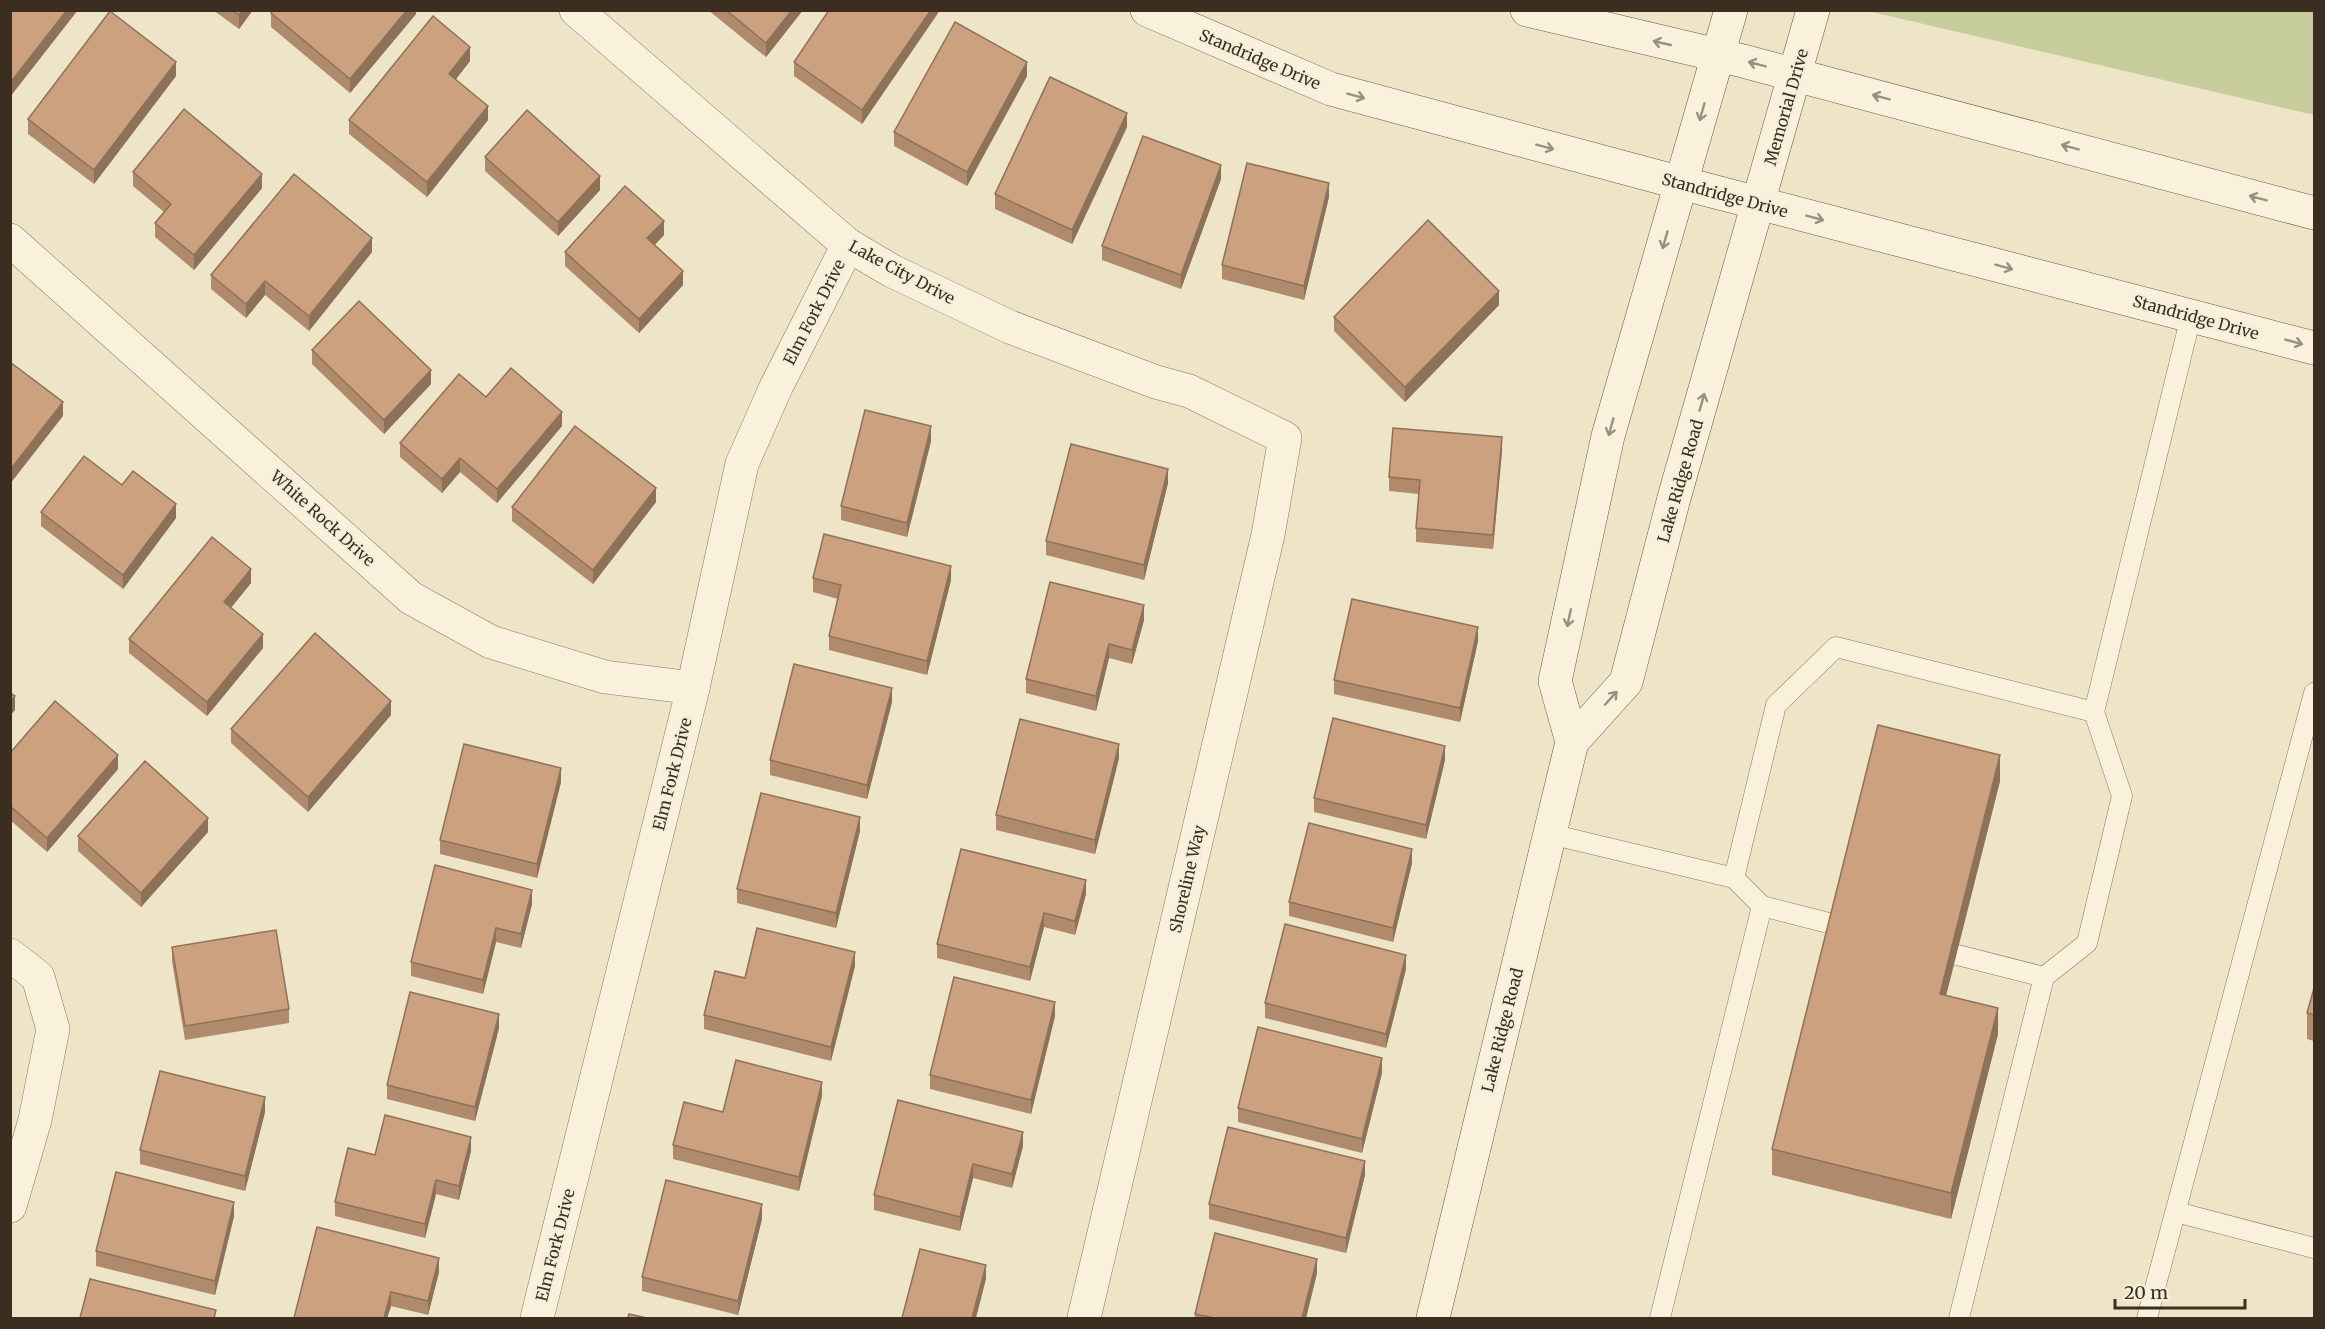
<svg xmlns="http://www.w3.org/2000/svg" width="2325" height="1329" viewBox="0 0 2325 1329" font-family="Merriweather,serif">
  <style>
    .green { fill: #c6cc9c }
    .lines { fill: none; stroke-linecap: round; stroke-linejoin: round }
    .lane-casing { stroke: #8a765d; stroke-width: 21 }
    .street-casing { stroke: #8a765d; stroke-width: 34 }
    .secondary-casing { stroke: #6c5740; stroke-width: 34 }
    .lane { stroke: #f9f1dc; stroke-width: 20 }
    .street { stroke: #f9f1dc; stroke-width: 33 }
    .secondary { stroke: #f9f1dc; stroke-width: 33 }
    .wall { fill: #af8a6d }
    .shaded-wall { fill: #8e7159 }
    .building { fill: #cba17f; stroke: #8e7159; stroke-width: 1.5 }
    .oneway { stroke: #9a907e }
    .labels { text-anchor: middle; stroke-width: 5; stroke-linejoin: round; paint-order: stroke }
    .street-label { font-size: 16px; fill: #3b2e21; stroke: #f5eed8 }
  </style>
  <rect width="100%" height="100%" fill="#eee4c8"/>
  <polygon class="green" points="1868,11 2314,11 2314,115"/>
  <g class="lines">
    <defs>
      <g id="lane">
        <polyline points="2094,712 2191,316"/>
        <polyline points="1550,834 1734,878 1762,906 1852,929"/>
        <polyline points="1734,878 1776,705 1836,647 2094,712 2122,796 2087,943 2044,977 1959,1318"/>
        <polyline points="1930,948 2044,977"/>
        <polyline points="2176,1212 2314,1248"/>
        <polyline points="1660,1318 1762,906"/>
        <polyline points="2147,1318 2314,693"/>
      </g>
      <g id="street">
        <polyline points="576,10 848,245 892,271 1010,327 1156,382 1189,391 1285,438 1268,535 1084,1318"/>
        <polyline points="10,240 411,598 491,642 605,677 693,688"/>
        <polyline points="10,955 38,977 53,1029 35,1120 10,1206"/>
        <polyline points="537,1318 693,688 742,464 776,387 848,245"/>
      </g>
      <g id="secondary">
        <polyline points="1147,10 1331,89 1681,183 2314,348"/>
        <polyline points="1527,10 1743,61 2314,213"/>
        <polyline points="1572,742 1555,681 1608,436 1731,10"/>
        <polyline points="1433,1318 1572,742 1626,682 1674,498 1813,10"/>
      </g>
    </defs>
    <use href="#lane" class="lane-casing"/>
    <use href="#street" class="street-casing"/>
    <use href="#secondary" class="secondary-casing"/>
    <use href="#lane" class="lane"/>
    <use href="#street" class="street"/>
    <use href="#secondary" class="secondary"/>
  </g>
  <g class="wall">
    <polygon points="213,10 253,10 239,29"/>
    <polygon points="416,10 416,14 350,93 271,27 271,13"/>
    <polygon points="708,10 803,10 766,57"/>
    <polygon points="938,10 938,13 862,124 794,76 794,62"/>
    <polygon points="470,61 456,79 488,120 427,197 349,134 349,120"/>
    <polygon points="176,76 94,184 28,134 28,119"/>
    <polygon points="1027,76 967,186 894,146 894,132"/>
    <polygon points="1127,127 1072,244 995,209 995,194"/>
    <polygon points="485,157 600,190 558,236 485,171"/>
    <polygon points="133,172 262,188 194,270 155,237 155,223 164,212 133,186"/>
    <polygon points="1221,179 1181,289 1102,260 1102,246"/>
    <polygon points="1329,197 1304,300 1222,279 1222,265"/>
    <polygon points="664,235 655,245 683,285 639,333 565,266 565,252"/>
    <polygon points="372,252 309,331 265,295 246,318 211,289 211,275"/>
    <polygon points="1499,305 1405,402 1334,331 1334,317"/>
    <polygon points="312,350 431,384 384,434 312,364"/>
    <polygon points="486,397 562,426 497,503 460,472 442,493 400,457 400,443"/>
    <polygon points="931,441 907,537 841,520 841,506"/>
    <polygon points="1502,451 1493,549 1416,542 1416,528 1419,494 1389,491 1389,477"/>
    <polygon points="1168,483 1144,580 1046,555 1046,541"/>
    <polygon points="122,485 176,518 123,589 41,526 41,512"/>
    <polygon points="656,502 593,584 512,521 512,507"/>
    <polygon points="813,578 951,580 927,675 829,650 829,636 838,599 813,592"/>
    <polygon points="251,583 231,608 263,648 207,716 129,653 129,639"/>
    <polygon points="1144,620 1132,664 1109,658 1096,711 1026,693 1026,679"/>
    <polygon points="1478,641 1460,722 1334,694 1334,680"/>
    <polygon points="892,702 867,799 770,775 770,760"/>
    <polygon points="391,715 308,812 231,743 231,729"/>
    <polygon points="10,753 118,769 47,852 10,820"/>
    <polygon points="1119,758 1095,854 996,830 996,815"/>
    <polygon points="1445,760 1426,839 1314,812 1314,798"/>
    <polygon points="2000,781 1946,995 1998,1034 1951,1219 1772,1175 1772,1149"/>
    <polygon points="561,782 537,878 440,854 440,840"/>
    <polygon points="860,831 836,928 737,903 737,889"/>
    <polygon points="208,832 141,907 78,851 78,836"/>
    <polygon points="1412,863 1393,942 1289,916 1289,902"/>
    <polygon points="1086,894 1075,935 1044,927 1030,981 937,958 937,944"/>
    <polygon points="532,904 521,948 496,942 483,994 411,976 411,962"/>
    <polygon points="172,947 289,1009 289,1023 185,1040 172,961"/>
    <polygon points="855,966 831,1061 704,1029 704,1015 745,978"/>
    <polygon points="1406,969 1386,1048 1265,1018 1265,1003"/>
    <polygon points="2314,988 2314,1041 2307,1039 2307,1013"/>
    <polygon points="1055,1016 1031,1114 930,1089 930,1075"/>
    <polygon points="499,1028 475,1121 387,1099 387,1085"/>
    <polygon points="1382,1073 1362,1153 1238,1122 1238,1108"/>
    <polygon points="822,1096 799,1191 673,1159 673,1145"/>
    <polygon points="265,1112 245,1191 140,1164 140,1150"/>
    <polygon points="1023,1146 1012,1188 973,1178 960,1231 874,1210 874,1195"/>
    <polygon points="471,1151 459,1200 436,1194 425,1238 335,1216 335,1202 375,1155"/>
    <polygon points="1365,1175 1346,1253 1209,1219 1209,1204"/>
    <polygon points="234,1216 215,1295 96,1266 96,1251"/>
    <polygon points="762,1219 738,1315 642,1291 642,1277"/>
    <polygon points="439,1272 428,1315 391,1306 387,1318 294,1318"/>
    <polygon points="1317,1273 1306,1318 1195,1318 1195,1314"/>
  </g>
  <g class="shaded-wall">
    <polygon points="67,10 78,10 10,97 10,83"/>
    <polygon points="242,10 253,10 239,29 239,15"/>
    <polygon points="407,10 416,10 416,14 350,93 350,79"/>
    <polygon points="792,10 803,10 766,57 766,43"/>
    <polygon points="931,10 938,10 938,13 862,124 862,110"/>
    <polygon points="470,47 470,61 449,88 449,74"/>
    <polygon points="176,62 176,76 94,184 94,170"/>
    <polygon points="1027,62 1027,76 967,186 967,172"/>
    <polygon points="488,106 488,120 427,197 427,182"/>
    <polygon points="1127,113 1127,127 1072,244 1072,230"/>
    <polygon points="1221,165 1221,179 1181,289 1181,275"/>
    <polygon points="262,174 262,188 194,270 194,255"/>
    <polygon points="600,176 600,190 558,236 558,222"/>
    <polygon points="1329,183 1329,197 1304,300 1304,286"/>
    <polygon points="664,221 664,235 647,252 647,238"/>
    <polygon points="372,238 372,252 309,331 309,316"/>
    <polygon points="683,271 683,285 639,333 639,319"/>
    <polygon points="265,281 265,295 246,318 246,304"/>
    <polygon points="1499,291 1499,305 1405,402 1405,387"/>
    <polygon points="431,370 431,384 384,434 384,420"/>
    <polygon points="63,402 63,416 10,484 10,470"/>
    <polygon points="562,412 562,426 497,503 497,489"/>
    <polygon points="931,426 931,441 907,537 907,523"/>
    <polygon points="1502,437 1502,451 1493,549 1493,535"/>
    <polygon points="460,458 460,472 442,493 442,479"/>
    <polygon points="1168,469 1168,483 1144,580 1144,565"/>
    <polygon points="656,488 656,502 593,584 593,570"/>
    <polygon points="176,504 176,518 123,589 123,575"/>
    <polygon points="951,566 951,580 927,675 927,661"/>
    <polygon points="251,569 251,583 224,616 224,602"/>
    <polygon points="1144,605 1144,620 1132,664 1132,650"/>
    <polygon points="1478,627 1478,641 1460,722 1460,708"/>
    <polygon points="263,634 263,648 207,716 207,702"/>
    <polygon points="1109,644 1109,658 1096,711 1096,696"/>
    <polygon points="892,688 892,702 867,799 867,785"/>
    <polygon points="15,696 15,710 10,716 10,702"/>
    <polygon points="391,701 391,715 308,812 308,797"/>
    <polygon points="1119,744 1119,758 1095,854 1095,840"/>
    <polygon points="1445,746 1445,760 1426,839 1426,825"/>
    <polygon points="118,755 118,769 47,852 47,838"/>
    <polygon points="2000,755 2000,781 1940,1020 1940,994"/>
    <polygon points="561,768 561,782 537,878 537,864"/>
    <polygon points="860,817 860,831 836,928 836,913"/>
    <polygon points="208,818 208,832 141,907 141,893"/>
    <polygon points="1412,849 1412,863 1393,942 1393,928"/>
    <polygon points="1086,880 1086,894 1075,935 1075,921"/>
    <polygon points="532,890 532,904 521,948 521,934"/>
    <polygon points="1044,913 1044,927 1030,981 1030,967"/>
    <polygon points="496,928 496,942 483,994 483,980"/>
    <polygon points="855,952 855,966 831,1061 831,1047"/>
    <polygon points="1406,955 1406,969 1386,1048 1386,1034"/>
    <polygon points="1055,1002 1055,1016 1031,1114 1031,1100"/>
    <polygon points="1998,1008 1998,1034 1951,1219 1951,1193"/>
    <polygon points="499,1014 499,1028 475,1121 475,1107"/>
    <polygon points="1382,1058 1382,1073 1362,1153 1362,1139"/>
    <polygon points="822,1082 822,1096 799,1191 799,1177"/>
    <polygon points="265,1097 265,1112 245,1191 245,1176"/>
    <polygon points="1023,1132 1023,1146 1012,1188 1012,1174"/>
    <polygon points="471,1137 471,1151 459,1200 459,1186"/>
    <polygon points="1365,1161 1365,1175 1346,1253 1346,1238"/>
    <polygon points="973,1164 973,1178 960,1231 960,1217"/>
    <polygon points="436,1180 436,1194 425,1238 425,1224"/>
    <polygon points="234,1202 234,1216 215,1295 215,1281"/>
    <polygon points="762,1204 762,1219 738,1315 738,1301"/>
    <polygon points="439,1258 439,1272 428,1315 428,1301"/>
    <polygon points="1317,1259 1317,1273 1306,1318 1302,1318"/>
    <polygon points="986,1265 986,1279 976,1318 972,1318"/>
    <polygon points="391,1292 391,1306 387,1318 384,1318"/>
  </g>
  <g class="building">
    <polygon points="10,10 67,10 10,83"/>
    <polygon points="232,10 242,10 239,15"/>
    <polygon points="273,10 407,10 350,79 271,13"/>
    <polygon points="726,10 792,10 766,43"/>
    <polygon points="829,10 931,10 862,110 794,62"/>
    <polygon points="110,11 176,62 94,170 28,119"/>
    <polygon points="433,16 470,47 449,74 488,106 427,182 349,120"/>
    <polygon points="955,22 1027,62 967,172 894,132"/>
    <polygon points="1050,77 1127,113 1072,230 995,194"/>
    <polygon points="184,109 262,174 194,255 155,223 171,204 133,172"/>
    <polygon points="527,110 600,176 558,222 485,157"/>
    <polygon points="1143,136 1221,165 1181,275 1102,246"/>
    <polygon points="1247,163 1329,183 1304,286 1222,265"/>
    <polygon points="294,174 372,238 309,316 265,281 246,304 211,275"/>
    <polygon points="625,186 664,221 647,238 683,271 639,319 565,252"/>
    <polygon points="1428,220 1499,291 1405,387 1334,317"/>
    <polygon points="359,301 431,370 384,420 312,350"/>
    <polygon points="10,362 63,402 10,470"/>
    <polygon points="511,368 562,412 497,489 460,458 442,479 400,443 459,374 486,397"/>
    <polygon points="865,410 931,426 907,523 841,506"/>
    <polygon points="575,426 656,488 593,570 512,507"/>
    <polygon points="1393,428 1502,437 1493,535 1416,528 1420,480 1389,477"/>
    <polygon points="1071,444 1168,469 1144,565 1046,541"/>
    <polygon points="84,456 122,485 133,471 176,504 123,575 41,512"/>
    <polygon points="824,534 951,566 927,661 829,636 841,585 813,578"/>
    <polygon points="212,537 251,569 224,602 263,634 207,702 129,639"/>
    <polygon points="1050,582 1144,605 1132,650 1109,644 1096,696 1026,679"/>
    <polygon points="1352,599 1478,627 1460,708 1334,680"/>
    <polygon points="315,633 391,701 308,797 231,729"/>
    <polygon points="794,664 892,688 867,785 770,760"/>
    <polygon points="10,693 15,696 10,702"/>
    <polygon points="55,701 118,755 47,838 10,806 10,753"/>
    <polygon points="1333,718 1445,746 1426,825 1314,798"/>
    <polygon points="1020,719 1119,744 1095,840 996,815"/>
    <polygon points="1878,725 2000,755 1940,994 1998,1008 1951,1193 1772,1149"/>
    <polygon points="464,744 561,768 537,864 440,840"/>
    <polygon points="145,761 208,818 141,893 78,836"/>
    <polygon points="761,793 860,817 836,913 737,889"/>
    <polygon points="1309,823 1412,849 1393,928 1289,902"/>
    <polygon points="961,849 1086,880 1075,921 1044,913 1030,967 937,944"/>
    <polygon points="435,865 532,890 521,934 496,928 483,980 411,962"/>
    <polygon points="1285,924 1406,955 1386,1034 1265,1003"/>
    <polygon points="757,928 855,952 831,1047 704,1015 715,971 745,978"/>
    <polygon points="276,930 289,1009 185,1026 172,947"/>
    <polygon points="954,977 1055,1002 1031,1100 930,1075"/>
    <polygon points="2314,988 2314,1015 2307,1013"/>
    <polygon points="410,992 499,1014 475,1107 387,1085"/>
    <polygon points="1258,1027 1382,1058 1362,1139 1238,1108"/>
    <polygon points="736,1060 822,1082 799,1177 673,1145 684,1102 723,1112"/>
    <polygon points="160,1071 265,1097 245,1176 140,1150"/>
    <polygon points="898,1100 1023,1132 1012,1174 973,1164 960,1217 874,1195"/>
    <polygon points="385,1115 471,1137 459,1186 436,1180 425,1224 335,1202 348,1148 375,1155"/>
    <polygon points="1228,1127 1365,1161 1346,1238 1209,1204"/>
    <polygon points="116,1172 234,1202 215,1281 96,1251"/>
    <polygon points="666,1180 762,1204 738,1301 642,1277"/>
    <polygon points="317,1227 439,1258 428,1301 391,1292 384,1318 294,1318"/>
    <polygon points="1215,1233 1317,1259 1302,1318 1215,1318 1195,1314"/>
    <polygon points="920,1249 986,1265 972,1318 902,1318"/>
    <polygon points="90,1279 216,1310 214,1318 80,1318"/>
    <polygon points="629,1314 647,1318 628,1318"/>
  </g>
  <defs><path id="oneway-shaft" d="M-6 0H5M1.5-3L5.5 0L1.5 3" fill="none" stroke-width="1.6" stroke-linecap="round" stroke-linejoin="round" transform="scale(1.5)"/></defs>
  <g class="oneway">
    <use href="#oneway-shaft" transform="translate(1662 43) rotate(-167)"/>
    <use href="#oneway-shaft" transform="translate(1757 64) rotate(-165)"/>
    <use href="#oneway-shaft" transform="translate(1356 96) rotate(15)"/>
    <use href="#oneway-shaft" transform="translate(1881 97) rotate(-165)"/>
    <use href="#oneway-shaft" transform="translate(1702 112) rotate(106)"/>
    <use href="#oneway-shaft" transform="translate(1545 147) rotate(15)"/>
    <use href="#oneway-shaft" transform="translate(2070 147) rotate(-165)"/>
    <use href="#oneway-shaft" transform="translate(2258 198) rotate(-165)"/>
    <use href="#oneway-shaft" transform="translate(1815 218) rotate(15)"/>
    <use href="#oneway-shaft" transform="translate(1665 240) rotate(106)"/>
    <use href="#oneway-shaft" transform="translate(2004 267) rotate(15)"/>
    <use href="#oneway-shaft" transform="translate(2294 342) rotate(15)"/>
    <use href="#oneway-shaft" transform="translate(1702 402) rotate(-74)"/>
    <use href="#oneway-shaft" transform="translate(1611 427) rotate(106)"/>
    <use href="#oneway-shaft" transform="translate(1569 618) rotate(102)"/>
    <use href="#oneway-shaft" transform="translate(1611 698) rotate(-48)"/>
  </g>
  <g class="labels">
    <g class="street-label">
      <text transform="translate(1260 59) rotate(23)" y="6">Standridge Drive</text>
      <text transform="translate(1786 107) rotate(-74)" y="6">Memorial Drive</text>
      <text transform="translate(1725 195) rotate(15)" y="6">Standridge Drive</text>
      <text transform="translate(902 272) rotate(28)" y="6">Lake City Drive</text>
      <text transform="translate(814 312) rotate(-63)" y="6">Elm Fork Drive</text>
      <text transform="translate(2196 317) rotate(15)" y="6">Standridge Drive</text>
      <text transform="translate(1680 481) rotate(-74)" y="6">Lake Ridge Road</text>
      <text transform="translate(323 518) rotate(42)" y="6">White Rock Drive</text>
      <text transform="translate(672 774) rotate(-76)" y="6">Elm Fork Drive</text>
      <text transform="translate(1187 879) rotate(-77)" y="6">Shoreline Way</text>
      <text transform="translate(1502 1030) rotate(-76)" y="6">Lake Ridge Road</text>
      <text transform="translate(555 1245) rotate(-76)" y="6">Elm Fork Drive</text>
    </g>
  </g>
  <rect width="2325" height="1329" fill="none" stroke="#3b2e21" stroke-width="24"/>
  <path d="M2115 1299v9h130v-9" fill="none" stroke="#3b2e21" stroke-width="3"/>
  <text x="2124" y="1299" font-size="18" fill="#3b2e21" stroke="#f5eed8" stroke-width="4.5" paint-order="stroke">20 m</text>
</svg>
